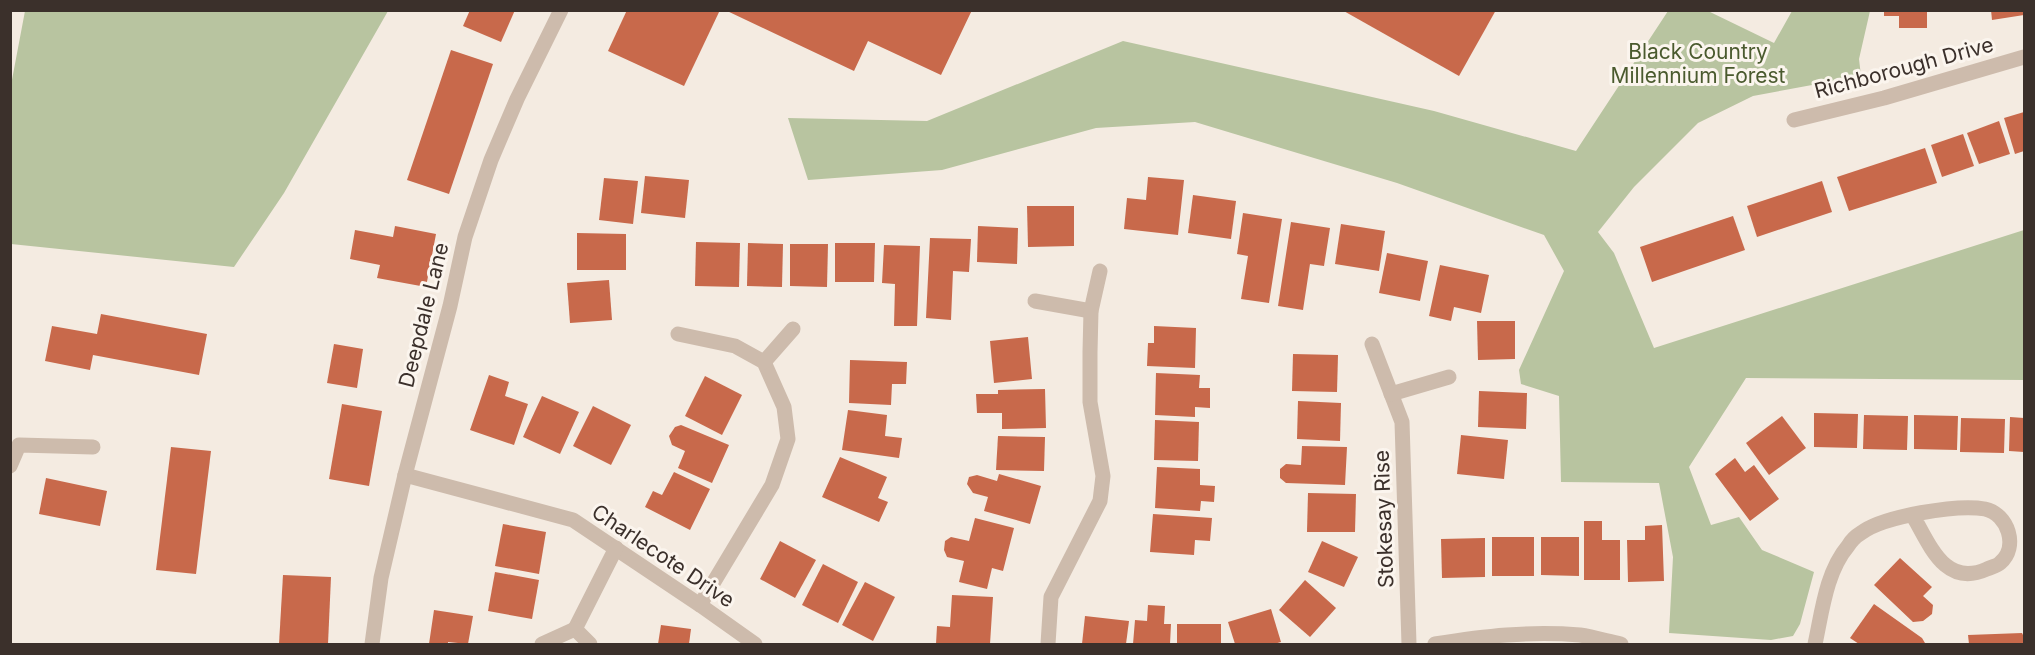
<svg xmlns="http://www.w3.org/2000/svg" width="2035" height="655" viewBox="0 0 2035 655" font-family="Inter,sans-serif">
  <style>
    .green { fill: #b8c4a0 }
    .building { fill: #c8694b }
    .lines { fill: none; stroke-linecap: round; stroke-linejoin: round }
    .minor { stroke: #cdbbac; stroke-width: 15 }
    .labels { text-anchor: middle; stroke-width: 6; stroke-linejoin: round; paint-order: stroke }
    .park-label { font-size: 21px; fill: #4a5a2e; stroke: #fbf5ee }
    .street-label { font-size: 21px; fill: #3b302b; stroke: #fbf5ee }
  </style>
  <rect width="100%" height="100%" fill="#f4ebe1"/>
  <g class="green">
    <polygon points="25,11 25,10 388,11 284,193 234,267 11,244 11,85"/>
    <polygon points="1668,11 1708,11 1774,43 1792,11 1870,11 1859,59 1861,76 1753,96 1698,123 1634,187 1598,232 1614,253 1654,348 2024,230 2024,380 1746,378 1689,467 1711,525 1739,517 1762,550 1814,572 1800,624 1793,636 1771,640 1669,633 1673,557 1659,483 1561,482 1559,396 1521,384 1519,370 1564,271 1544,235 1397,183 1195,122 1096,128 942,170 808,180 788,118 927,121 1123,41 1434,111 1576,151"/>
  </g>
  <g class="building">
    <polygon points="470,10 515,10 501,42 463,26"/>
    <polygon points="627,10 720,10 684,86 608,51"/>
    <polygon points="725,10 972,10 941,75 868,41 854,71"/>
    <polygon points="1342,10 1496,10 1459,76"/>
    <polygon points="1884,10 1927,10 1927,28 1899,28 1899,16 1884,16"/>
    <polygon points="1991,10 2024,10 2024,15 1992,20"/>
    <polygon points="451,50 493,64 449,194 407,180"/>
    <polygon points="2024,112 2024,151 2015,154 2004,118"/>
    <polygon points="1999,121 2010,154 1979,164 1967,133"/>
    <polygon points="1963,134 1974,166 1942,177 1931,145"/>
    <polygon points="1925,148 1937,183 1849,211 1837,177"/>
    <polygon points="645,176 689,180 685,218 641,213"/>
    <polygon points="1148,177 1184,180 1178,235 1124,229 1127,198 1146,200"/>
    <polygon points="604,178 638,181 633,224 599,220"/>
    <polygon points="1822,181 1832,212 1757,237 1747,206"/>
    <polygon points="1193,195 1236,201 1231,239 1188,233"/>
    <polygon points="1027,206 1074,206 1074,246 1028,247"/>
    <polygon points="1243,213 1282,219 1269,303 1241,299 1248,256 1237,254"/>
    <polygon points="1733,216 1745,250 1652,282 1640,247"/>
    <polygon points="1291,222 1330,228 1324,266 1310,264 1303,310 1278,306"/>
    <polygon points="1341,224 1385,231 1379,271 1335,264"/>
    <polygon points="395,226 436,234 426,287 377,278 380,265 350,259 355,230 393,237"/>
    <polygon points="978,226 1018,228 1017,264 977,262"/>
    <polygon points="577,233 626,234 626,270 577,270"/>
    <polygon points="930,238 971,239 969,272 953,271 951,320 926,318"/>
    <polygon points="696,242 740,243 739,287 695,286"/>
    <polygon points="748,243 783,244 782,287 747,286"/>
    <polygon points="835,243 875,243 874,282 835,282"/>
    <polygon points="790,244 828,244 827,287 790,286"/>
    <polygon points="884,245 920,246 917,326 894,326 895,284 882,283"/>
    <polygon points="1387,253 1428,261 1420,301 1379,293"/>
    <polygon points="1440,265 1489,275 1481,313 1454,307 1451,321 1429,316"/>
    <polygon points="609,280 612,320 570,323 567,283"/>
    <polygon points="101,314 207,334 199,375 93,355 90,370 45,361 52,326 97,334"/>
    <polygon points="1477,321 1515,321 1515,359 1478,360"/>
    <polygon points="1154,326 1196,328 1195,368 1147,366 1148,343 1154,343"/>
    <polygon points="1028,337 1032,379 994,383 990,341"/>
    <polygon points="334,344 363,349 357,388 327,383"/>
    <polygon points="1293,354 1338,355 1337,392 1292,391"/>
    <polygon points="850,360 907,362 906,384 892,384 891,405 849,403"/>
    <polygon points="1156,373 1200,375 1199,388 1210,388 1210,408 1195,407 1195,417 1155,415"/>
    <polygon points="489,375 509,382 505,396 528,404 514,445 470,430"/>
    <polygon points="705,376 742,395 722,435 685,416"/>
    <polygon points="1045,389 1046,428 1002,429 1002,413 977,413 976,394 998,394 998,390"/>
    <polygon points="1479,391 1527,393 1526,429 1478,427"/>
    <polygon points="542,396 579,412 560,454 523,437"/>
    <polygon points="1298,401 1341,403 1340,441 1297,439"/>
    <polygon points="342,404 382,411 369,486 329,479"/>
    <polygon points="593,406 631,425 611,465 573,446"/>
    <polygon points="848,410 887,415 885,436 902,438 899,458 842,450"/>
    <polygon points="1814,413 1858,414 1857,448 1814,447"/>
    <polygon points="1864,415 1908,416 1907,450 1863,449"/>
    <polygon points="1914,415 1958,416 1957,450 1914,449"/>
    <polygon points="1782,416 1806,448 1769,475 1746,443"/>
    <polygon points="2010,417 2024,418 2024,452 2009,451"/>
    <polygon points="1961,418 2005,419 2004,453 1960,452"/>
    <polygon points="1155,420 1199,422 1198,461 1154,460"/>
    <polygon points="681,425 729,445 712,483 678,468 685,451 672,445 669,436 675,427"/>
    <polygon points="1461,435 1508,440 1504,479 1457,474"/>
    <polygon points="998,436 1045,437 1044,471 996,470"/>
    <polygon points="1302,446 1347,447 1345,485 1286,483 1280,478 1280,469 1286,464 1301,465"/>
    <polygon points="171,447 211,451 196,574 156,570"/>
    <polygon points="840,457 887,477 878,498 888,502 879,522 822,497"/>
    <polygon points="1735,458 1745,472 1754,465 1779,499 1750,521 1715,474"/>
    <polygon points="1157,467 1200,469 1200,485 1215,486 1214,502 1201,501 1200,511 1155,508"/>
    <polygon points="674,472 710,489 690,530 645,507 653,491 662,495"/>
    <polygon points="999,474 1041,486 1030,524 984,511 988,497 973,493 967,484 969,477 977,475 997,481"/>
    <polygon points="46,478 107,491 100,526 39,514"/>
    <polygon points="1308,493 1356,494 1355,532 1307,532"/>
    <polygon points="1153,514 1212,518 1210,541 1195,540 1194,555 1150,552"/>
    <polygon points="975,518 1014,528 1003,571 992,568 987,589 959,582 964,561 947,557 944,550 945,541 951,537 969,541"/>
    <polygon points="1584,521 1602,521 1602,540 1620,540 1620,580 1584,580"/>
    <polygon points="503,524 546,532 539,574 495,566"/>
    <polygon points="1662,525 1664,581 1628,582 1627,540 1645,540 1645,526"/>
    <rect x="1492" y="537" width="42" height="39"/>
    <polygon points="1541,537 1579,537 1579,576 1541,575"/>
    <polygon points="1485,538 1485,577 1442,578 1441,539"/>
    <polygon points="780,541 816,560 795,598 760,579"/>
    <polygon points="1322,541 1358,557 1344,587 1308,572"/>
    <polygon points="1900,558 1932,587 1923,596 1933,605 1932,614 1923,621 1913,622 1874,585"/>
    <polygon points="823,564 858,582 838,623 802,605"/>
    <polygon points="495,572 539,580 532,619 488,611"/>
    <polygon points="283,575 331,577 328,644 279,644"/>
    <polygon points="1305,580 1336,608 1310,637 1279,610"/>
    <polygon points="865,582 895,597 873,641 842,625"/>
    <polygon points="952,595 993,597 990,644 936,644 937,626 950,627"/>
    <polygon points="1874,604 1922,638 1925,643 1923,644 1859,644 1850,638"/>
    <polygon points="1148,605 1165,606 1164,624 1171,624 1170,644 1133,644 1135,620 1147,621"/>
    <polygon points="1271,609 1281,642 1274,644 1235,644 1228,622"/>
    <polygon points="434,610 473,616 468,644 448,642 448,644 429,644"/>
    <polygon points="1085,616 1129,621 1126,644 1082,644"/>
    <rect x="1177" y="624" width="44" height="20"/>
    <polygon points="661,625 691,629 689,644 658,644"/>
    <polygon points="2022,633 2024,637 2024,644 1969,644 1968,635"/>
  </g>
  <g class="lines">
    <g class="minor">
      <polyline points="1794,120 1884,98 2024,57"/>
      <polyline points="1035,301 1091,311"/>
      <polyline points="678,334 735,346 764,362 784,407 788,439 772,485 700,605"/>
      <polyline points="1372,344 1402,422 1409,644"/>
      <polyline points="764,362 793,329"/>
      <polyline points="1391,394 1449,377"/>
      <polyline points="10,466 19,445 93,447"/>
      <polyline points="405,475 573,520 700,605 755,644"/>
      <polyline points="575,629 616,548"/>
      <polyline points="372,644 381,578 405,475 450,306 465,237 491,160 517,99 561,10"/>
      <polyline points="542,644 575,629 590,644"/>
      <polyline points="1048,644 1051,597 1100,501 1103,476 1090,402 1090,352 1091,311 1100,271"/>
      <path d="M 1435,644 C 1485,636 1528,631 1580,635 C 1593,637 1607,641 1621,644"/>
      <path d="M 1815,644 C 1822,612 1826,572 1848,546 C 1851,541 1856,536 1861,533 C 1883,516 1958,504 1985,509 C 2008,514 2019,547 2000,563 C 1997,566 1991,567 1987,569 C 1945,588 1930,545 1913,516"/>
    </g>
  </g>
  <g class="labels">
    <g class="park-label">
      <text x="1698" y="59">Black Country<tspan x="1698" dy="24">Millennium Forest</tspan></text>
    </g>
    <g class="street-label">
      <text transform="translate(1904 68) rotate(-15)" y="7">Richborough Drive</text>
      <text transform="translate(424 315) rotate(-76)" y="7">Deepdale Lane</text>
      <text transform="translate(1384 519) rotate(-92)" y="7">Stokesay Rise</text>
      <text transform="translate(663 556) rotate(34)" y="7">Charlecote Drive</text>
    </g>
  </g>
  <rect width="2035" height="655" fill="none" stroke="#3b302b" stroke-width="24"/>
</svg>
